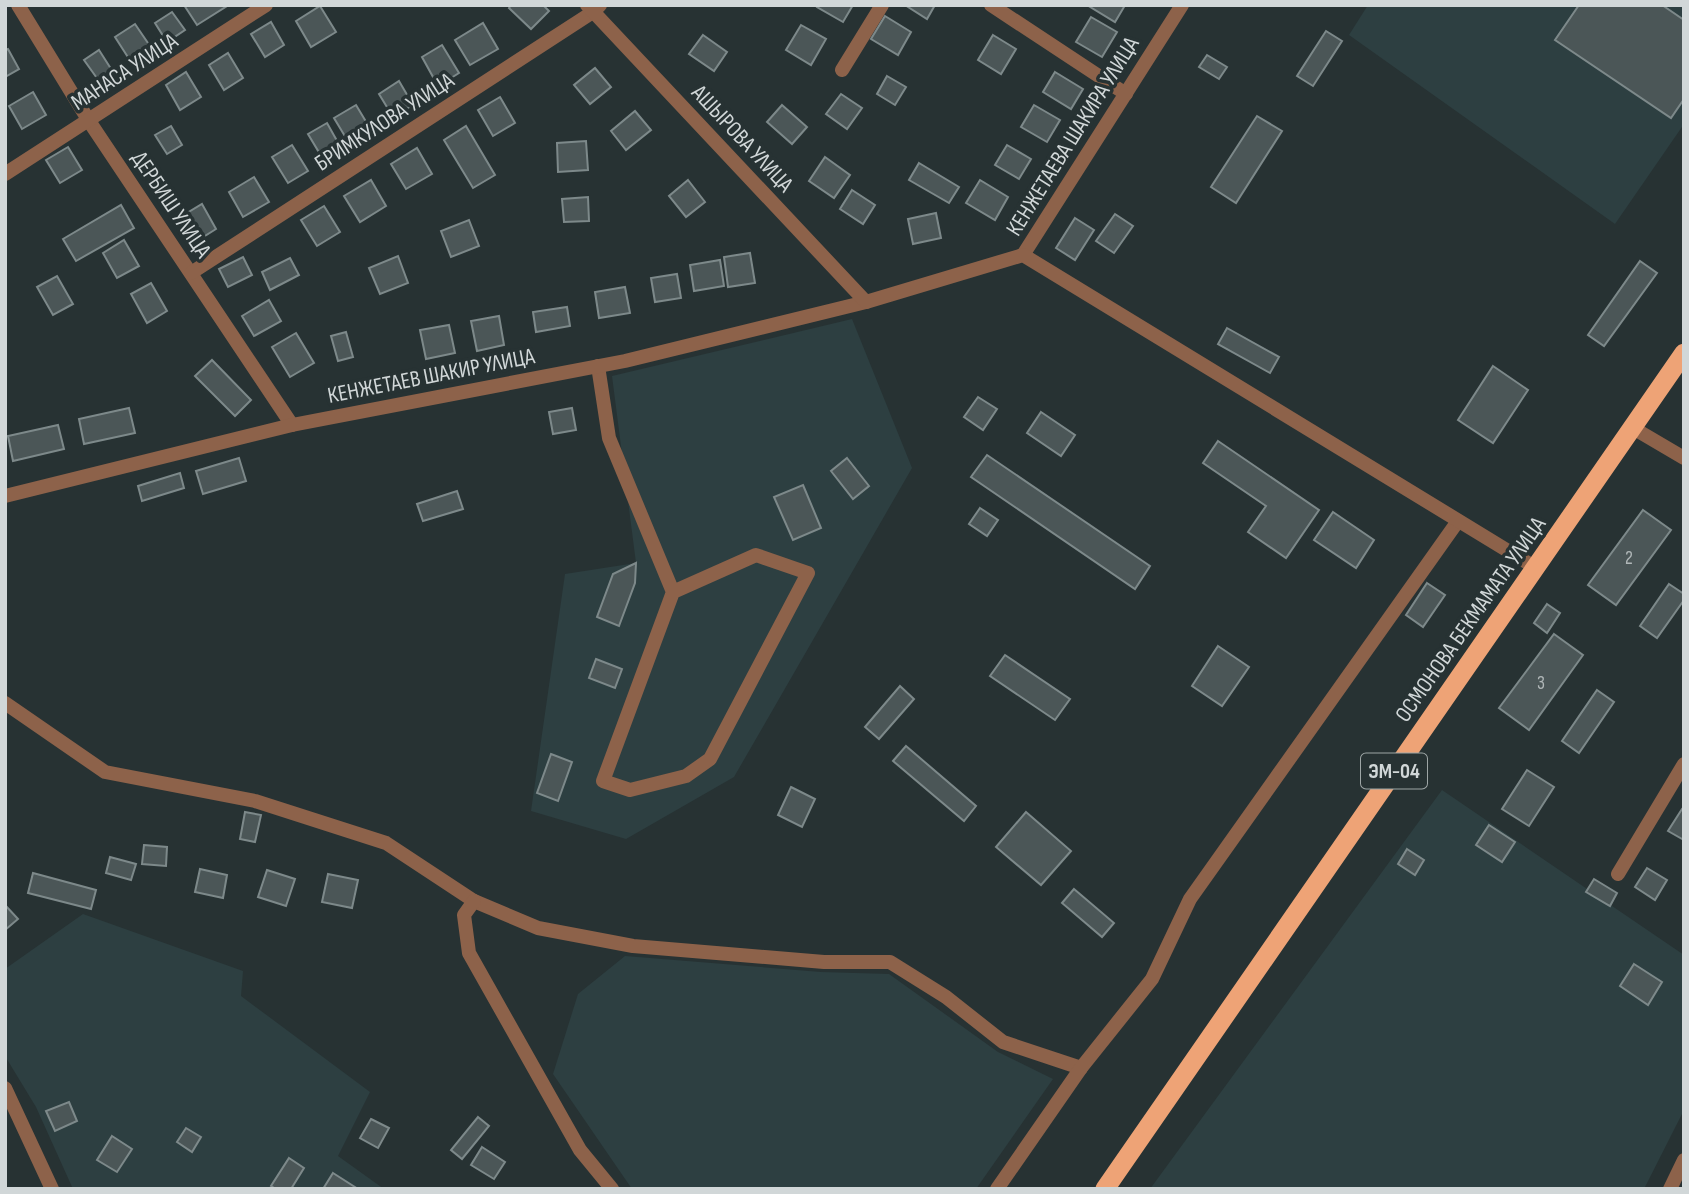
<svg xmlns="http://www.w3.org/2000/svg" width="1689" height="1194" viewBox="0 0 1689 1194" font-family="'Sofia Sans Condensed',sans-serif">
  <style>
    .built { fill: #2d3f41 }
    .building { fill: #4b5657; stroke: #7d898a; stroke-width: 2 }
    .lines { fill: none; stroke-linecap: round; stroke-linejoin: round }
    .minor { stroke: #8d624a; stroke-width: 14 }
    .tertiary { stroke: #8d624a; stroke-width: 14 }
    .trunk { stroke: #eea376; stroke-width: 19 }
    .labels { text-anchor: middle; stroke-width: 7; stroke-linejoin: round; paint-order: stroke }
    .number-label { font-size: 19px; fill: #b0b7b8 }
    .shield { fill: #273233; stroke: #9ea6a6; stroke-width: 2 }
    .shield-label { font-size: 21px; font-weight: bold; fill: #d1d7d8 }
    .street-label { font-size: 23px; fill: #d1d7d8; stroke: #273233 }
  </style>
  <rect width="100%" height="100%" fill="#273233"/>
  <g class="built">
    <polygon points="1368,5 1684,5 1684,124 1615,224 1349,35"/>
    <polygon points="852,319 912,468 734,777 626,839 531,811 565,574 636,563 612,376"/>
    <polygon points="1442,790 1684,955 1684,1110 1644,1189 1150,1189"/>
    <polygon points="83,914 243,971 241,996 370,1092 338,1156 384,1189 73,1189 36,1107 5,1056 5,969"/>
    <polygon points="625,956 821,972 889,974 998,1052 1053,1079 976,1189 632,1189 553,1074 578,994"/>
  </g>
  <g class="building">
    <polygon points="184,5 226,5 227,6 197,25"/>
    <polygon points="511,5 543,5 549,11 531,29 509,8"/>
    <polygon points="818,5 853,5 843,22 817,7"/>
    <polygon points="905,5 935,5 927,19"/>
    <polygon points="1087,5 1122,5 1124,7 1115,22"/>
    <polygon points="1579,5 1662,5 1684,20 1684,99 1671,118 1555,40"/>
    <polygon points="320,6 336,32 311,47 296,21"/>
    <polygon points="172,12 185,30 167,42 155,23"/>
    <polygon points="885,16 911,32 898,55 871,39"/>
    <polygon points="1091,17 1117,32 1102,57 1076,42"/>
    <polygon points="271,22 284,45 265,57 251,34"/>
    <polygon points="483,23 498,49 470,65 455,40"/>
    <polygon points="135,24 152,49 131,62 115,37"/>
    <polygon points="801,25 826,39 811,65 786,50"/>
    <polygon points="1326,31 1342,41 1313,86 1297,76"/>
    <polygon points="703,35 727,52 714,71 689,54"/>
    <polygon points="993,35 1016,49 1001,74 978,60"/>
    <polygon points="442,45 459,73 438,86 422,57"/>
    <polygon points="8,49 19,69 5,77 5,50"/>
    <polygon points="99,50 113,72 99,81 84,60"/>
    <polygon points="228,53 243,78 224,90 209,65"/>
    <polygon points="1207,55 1227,67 1219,79 1199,67"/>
    <polygon points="595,68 611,87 590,104 574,85"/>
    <polygon points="186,72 201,97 180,110 166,85"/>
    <polygon points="1055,72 1083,89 1071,109 1043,92"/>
    <polygon points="887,76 906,87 895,105 877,94"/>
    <polygon points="399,81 413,105 393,117 379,94"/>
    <polygon points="33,92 46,115 22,129 9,106"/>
    <polygon points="841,94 862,108 847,129 826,114"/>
    <polygon points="500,97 515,123 493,136 478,110"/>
    <polygon points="356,105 371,130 349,143 334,118"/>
    <polygon points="782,105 807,127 792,144 767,122"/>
    <polygon points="1034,105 1060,120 1047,142 1021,127"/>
    <polygon points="635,111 651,130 626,150 611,131"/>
    <polygon points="1257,116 1282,131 1236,203 1211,187"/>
    <polygon points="327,123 341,148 323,159 308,134"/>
    <polygon points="171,126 182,145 167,154 155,135"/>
    <polygon points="466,126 495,175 473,188 444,140"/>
    <polygon points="586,141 588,170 558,172 557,143"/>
    <polygon points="292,145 308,171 288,183 272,157"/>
    <polygon points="1007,145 1031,159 1019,179 995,165"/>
    <polygon points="68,147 82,170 60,183 46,160"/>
    <polygon points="417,148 432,174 406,189 391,164"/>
    <polygon points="825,157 850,175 834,198 809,181"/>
    <polygon points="919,163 959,187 949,203 909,180"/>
    <polygon points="254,177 269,202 243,217 229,192"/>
    <polygon points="371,180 386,206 360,222 344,196"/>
    <polygon points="688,180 705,202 686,217 669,196"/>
    <polygon points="980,180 1008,197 995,220 966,203"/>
    <polygon points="852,190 875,205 863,224 840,209"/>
    <polygon points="588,197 589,221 564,222 562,199"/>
    <polygon points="202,204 216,229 192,244 177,219"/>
    <polygon points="121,205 134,228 76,261 63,239"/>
    <polygon points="324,206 340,232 317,246 301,220"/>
    <polygon points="936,213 941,238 913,244 908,219"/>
    <polygon points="1115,214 1133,226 1114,253 1096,241"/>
    <polygon points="1075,218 1094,230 1075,260 1056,248"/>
    <polygon points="469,220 479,246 451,257 441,231"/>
    <polygon points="124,240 139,266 117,278 103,253"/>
    <polygon points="750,253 755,283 728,287 724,257"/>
    <polygon points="398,256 408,283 380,294 369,268"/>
    <polygon points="243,257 252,275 228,287 219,269"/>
    <polygon points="290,258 299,275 270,290 262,272"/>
    <polygon points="720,260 724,286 694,291 690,265"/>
    <polygon points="1640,261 1657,273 1604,346 1588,335"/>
    <polygon points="677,274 681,298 655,302 651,278"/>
    <polygon points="57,276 73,304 53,315 37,287"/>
    <polygon points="151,283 167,311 147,323 131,294"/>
    <polygon points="625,287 630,313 599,318 595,292"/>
    <polygon points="269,300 281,321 254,336 242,316"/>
    <polygon points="567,307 570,326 536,332 533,312"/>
    <polygon points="499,316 504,345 477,351 471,321"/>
    <polygon points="449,325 455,353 426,359 420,330"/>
    <polygon points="1227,328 1279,357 1270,373 1218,344"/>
    <polygon points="346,332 353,357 338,361 331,336"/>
    <polygon points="296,333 314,363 290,377 272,347"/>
    <polygon points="212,360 251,400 235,416 195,376"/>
    <polygon points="1493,366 1528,390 1493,443 1458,420"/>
    <polygon points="978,397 997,409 983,430 964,417"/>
    <polygon points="129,408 135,433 84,444 79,419"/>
    <polygon points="572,408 576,430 553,434 549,412"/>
    <polygon points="1041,412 1075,435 1061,456 1027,433"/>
    <polygon points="58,425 64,449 13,461 8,436"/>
    <polygon points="1218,441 1319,510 1286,558 1248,532 1266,506 1203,463"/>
    <polygon points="987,455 1150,566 1135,589 971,477"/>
    <polygon points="239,458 246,481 203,494 196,471"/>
    <polygon points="847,458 869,486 853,499 831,471"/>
    <polygon points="180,473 184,488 142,501 138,486"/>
    <polygon points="803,485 821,528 793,540 774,497"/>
    <polygon points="457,491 463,509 423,521 417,504"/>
    <polygon points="980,508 998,520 987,536 969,524"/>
    <polygon points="1643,510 1671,530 1616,605 1588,585"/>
    <polygon points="1333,512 1374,540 1356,568 1314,540"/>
    <polygon points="636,563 635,583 619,626 597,617 613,574"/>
    <polygon points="1427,583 1445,595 1423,627 1406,615"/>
    <polygon points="1669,584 1684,594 1684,600 1657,638 1640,626"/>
    <polygon points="1547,604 1560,613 1547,633 1534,623"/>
    <polygon points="1554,634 1583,655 1529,730 1499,708"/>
    <polygon points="1218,646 1249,667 1222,706 1192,686"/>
    <polygon points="1005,655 1070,699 1055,720 990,676"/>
    <polygon points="596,659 622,669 615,688 589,678"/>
    <polygon points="900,686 914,699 879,739 865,727"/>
    <polygon points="1597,690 1614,702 1579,753 1562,741"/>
    <polygon points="906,746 976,806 964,821 893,761"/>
    <polygon points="551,754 572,762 558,801 537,793"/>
    <polygon points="1527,770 1554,787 1529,826 1502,809"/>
    <polygon points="791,787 815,799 802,827 778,815"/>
    <polygon points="1682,809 1684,810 1684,840 1668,831"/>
    <polygon points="245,812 261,815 255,842 240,839"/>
    <polygon points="1026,812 1071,851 1041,885 996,847"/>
    <polygon points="1489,825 1515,842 1502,862 1476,845"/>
    <polygon points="144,845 167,847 166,866 142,864"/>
    <polygon points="1407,849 1424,860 1415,875 1398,864"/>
    <polygon points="110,857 136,864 131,880 106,873"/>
    <polygon points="1647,868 1667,880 1655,900 1635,887"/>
    <polygon points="200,869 227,875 223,898 195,892"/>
    <polygon points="267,870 295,879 286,906 258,897"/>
    <polygon points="33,873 96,890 91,909 28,893"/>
    <polygon points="328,874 358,880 352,908 322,902"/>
    <polygon points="1594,879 1617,893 1610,906 1586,892"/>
    <polygon points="1074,889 1114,923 1102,937 1062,903"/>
    <polygon points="5,905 18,919 5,930"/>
    <polygon points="1634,964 1662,982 1648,1005 1620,986"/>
    <polygon points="69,1102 77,1121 55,1131 46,1111"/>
    <polygon points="478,1117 489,1126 462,1159 451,1150"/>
    <polygon points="371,1119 389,1128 378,1148 360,1138"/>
    <polygon points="186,1128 201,1137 192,1152 177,1142"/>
    <polygon points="112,1136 132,1149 117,1172 97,1160"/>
    <polygon points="482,1147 505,1162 494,1179 471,1165"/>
    <polygon points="289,1158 304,1168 291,1189 276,1189 271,1186"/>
    <polygon points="333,1173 358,1189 323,1189"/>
  </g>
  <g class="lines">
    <g class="minor">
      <polyline points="18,5 89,121 292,425"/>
      <polyline points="991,5 1126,94"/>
      <polyline points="842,70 882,5"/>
      <polyline points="5,174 266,5"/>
      <polyline points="1023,255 1182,5"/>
      <polyline points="191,273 593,12 600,5"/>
      <polyline points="598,366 609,438 673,592 603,781 630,790 686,776 710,759 808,573 756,555 673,592"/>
      <polyline points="1633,428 1684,458"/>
      <polyline points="5,496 292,425 625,361 866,302"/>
      <polyline points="5,703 105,772 255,801 386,843 474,901 538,928 633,946 824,962 890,962 946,997 1003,1042 1081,1068"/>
      <polyline points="1618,874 1684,764"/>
      <polyline points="474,901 464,915 469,953 580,1150 612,1189"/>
      <polyline points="5,1088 52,1189"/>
      <polyline points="997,1189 1081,1068 1152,979 1190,899 1458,521"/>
      <polyline points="1670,1189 1684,1160"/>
    </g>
    <polyline class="tertiary" points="587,5 866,302 1023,255 1536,568"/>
    <polyline class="trunk" points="1105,1189 1684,353"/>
  </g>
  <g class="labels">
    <g class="number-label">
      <text x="1629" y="564">2</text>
      <text x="1541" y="689">3</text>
    </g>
    <rect class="shield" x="1361" y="753.5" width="66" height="35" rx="5"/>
    <g class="shield-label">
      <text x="1394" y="778">ЭМ-04</text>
    </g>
    <g class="street-label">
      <text transform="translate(124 71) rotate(-33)" y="8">МАНАСА УЛИЦА</text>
      <text transform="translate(384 121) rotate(-33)" y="8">БРИМКУЛОВА УЛИЦА</text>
      <text transform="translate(1072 136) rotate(-58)" y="8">КЕНЖЕТАЕВА ШАКИРА УЛИЦА</text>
      <text transform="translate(743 138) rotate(47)" y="8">АШЫРОВА УЛИЦА</text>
      <text transform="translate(172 204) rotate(56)" y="8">ДЕРБИШ УЛИЦА</text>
      <text transform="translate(431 375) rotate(-11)" y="8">КЕНЖЕТАЕВ ШАКИР УЛИЦА</text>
      <text transform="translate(1470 619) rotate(-55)" y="8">ОСМОНОВА БЕКМАМАТА УЛИЦА</text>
    </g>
  </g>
  <rect width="1689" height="1194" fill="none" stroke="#d1d7d8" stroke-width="14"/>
</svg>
